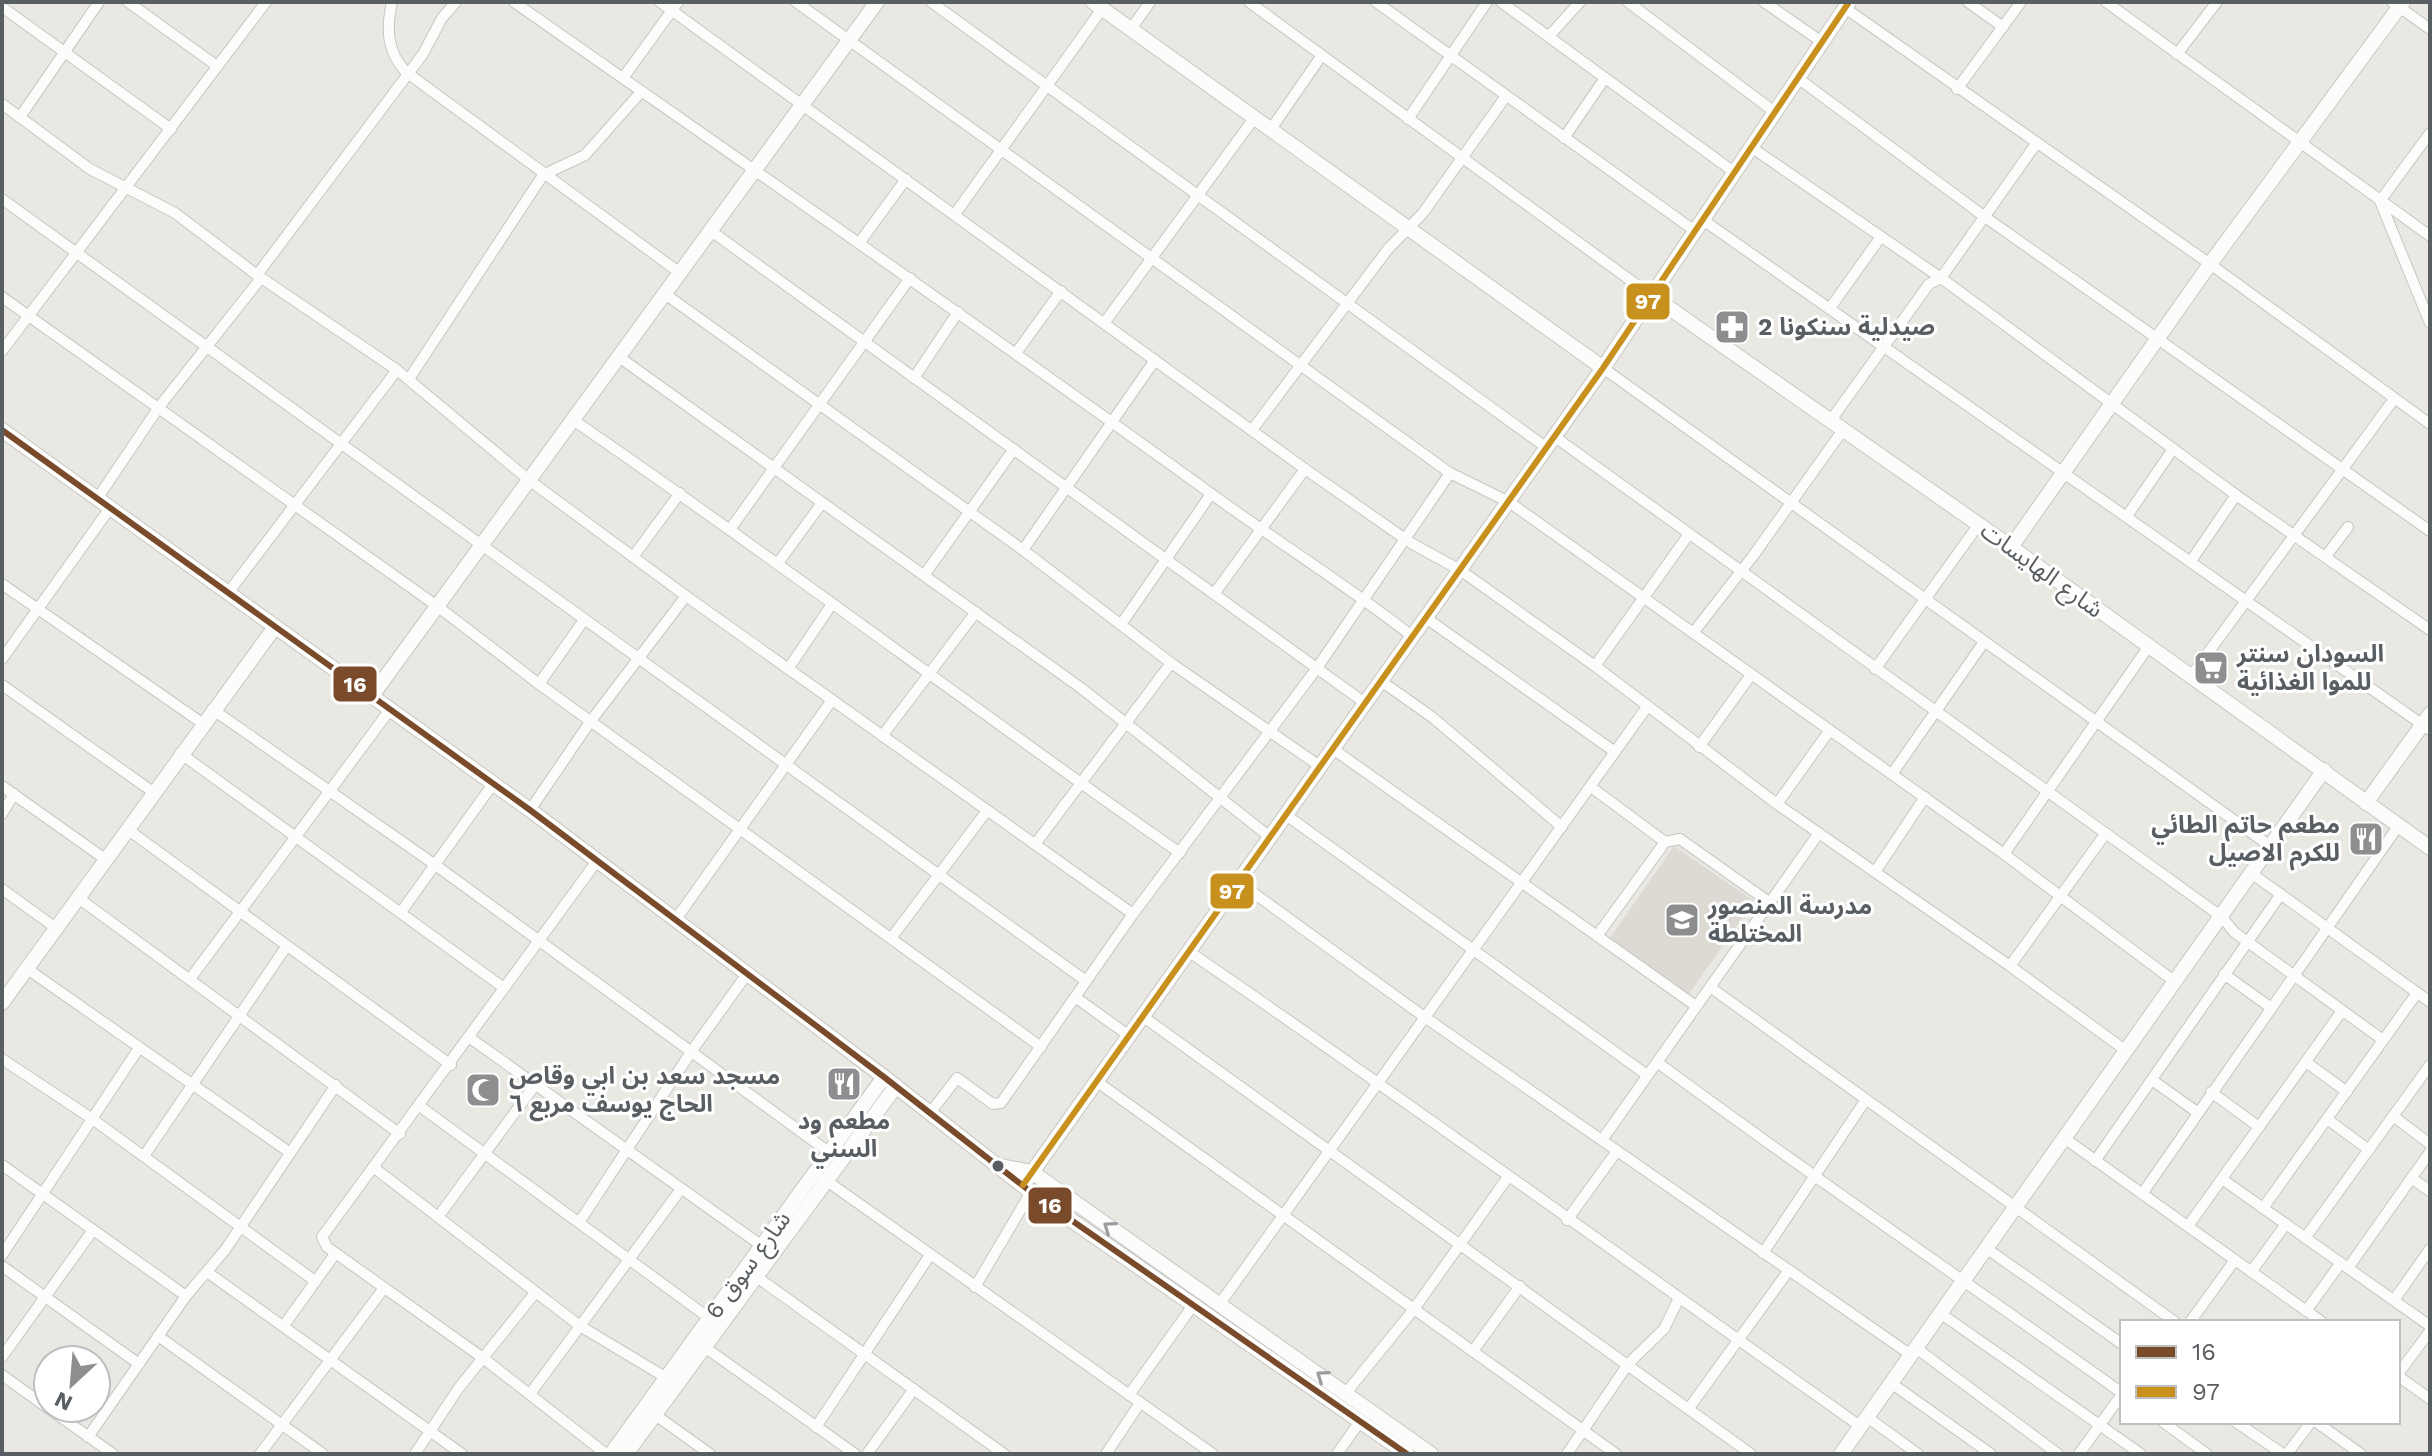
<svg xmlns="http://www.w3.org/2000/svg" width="2432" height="1456" viewBox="0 0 2432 1456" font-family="'Work Sans','Noto Sans Arabic',sans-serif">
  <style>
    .education { fill: #dddad3 }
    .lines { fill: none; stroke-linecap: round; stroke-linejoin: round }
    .street-casing { stroke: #c6c6c6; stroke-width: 12 }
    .secondary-casing { stroke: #c7c7c7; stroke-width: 16 }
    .street { stroke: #fcfcfb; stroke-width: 10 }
    .secondary { stroke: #fcfcfb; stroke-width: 14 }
    .bus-1-casing { stroke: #fff; stroke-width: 12 }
    .bus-2-casing { stroke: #fff; stroke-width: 12 }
    .bus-1 { stroke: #7a4b2a; stroke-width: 6 }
    .bus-2 { stroke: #c8901d; stroke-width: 6 }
    .oneway { stroke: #9a9d9f }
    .bus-dot { fill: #595e62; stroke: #fff; stroke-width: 3 }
    .labels { text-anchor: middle; stroke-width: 6; stroke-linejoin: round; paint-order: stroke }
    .poi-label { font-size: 24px; font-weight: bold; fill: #595e62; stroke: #fff; text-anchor: start }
    .street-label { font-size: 24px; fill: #595e62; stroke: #fff }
    .line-badge { stroke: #fff; stroke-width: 3 }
    .badge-label { font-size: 22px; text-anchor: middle; font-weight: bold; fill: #fff }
  </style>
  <rect width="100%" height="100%" fill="#eae8e3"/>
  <polygon class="education" points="1674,846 1754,901 1689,994 1610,938"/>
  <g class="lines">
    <defs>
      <g id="street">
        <polyline points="128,2 217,66"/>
        <path d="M 392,2 C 386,29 387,52 406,72 L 680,273"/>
        <path d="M 514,2 C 745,164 977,324 1206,490 C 1274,540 1346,584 1413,637"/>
        <polyline points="660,2 1305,469 1411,543 1460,570 1595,666 1777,804 2010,966 2125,1050"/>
        <polyline points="796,2 1450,473 1509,502 2004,854 2174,981"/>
        <polyline points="931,2 1547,448"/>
        <polyline points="1249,2 1652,296"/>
        <polyline points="1376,2 1695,231"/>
        <polyline points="1501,2 1734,172"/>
        <polyline points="1628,2 1776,113"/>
        <polyline points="1764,2 1822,42"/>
        <polyline points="1968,2 2003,27"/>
        <polyline points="2106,2 2430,236"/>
        <polyline points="2392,2 2430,29"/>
        <polyline points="2,7 171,129"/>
        <polyline points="1845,8 2210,264 2430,424"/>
        <polyline points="1131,29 1150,2"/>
        <polyline points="1549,36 1580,2"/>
        <polyline points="2177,54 2217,2"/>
        <polyline points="623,78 678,2"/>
        <polyline points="1799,79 1985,217 2430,531"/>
        <polyline points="1957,89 2021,2"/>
        <polyline points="2,104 90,169 175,213 257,275 397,370 529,480 686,596 1133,914"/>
        <polyline points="20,117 99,2"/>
        <polyline points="1408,119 1487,2"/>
        <polyline points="1271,129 1322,55"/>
        <polyline points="2430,133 2380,201 2430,323"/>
        <polyline points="1564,138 1605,78"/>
        <polyline points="1751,147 1941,278 2236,495 2430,630"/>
        <polyline points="2,199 1086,981"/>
        <polyline points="955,214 1102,9"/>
        <polyline points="1703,220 2430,730"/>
        <polyline points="711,231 1365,703"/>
        <polyline points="860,242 906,179"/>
        <polyline points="257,275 423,54 442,18 456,2"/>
        <polyline points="665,294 1023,550 1171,663 1321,767"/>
        <polyline points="2,297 437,606 539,684 1041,1047"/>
        <polyline points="1830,308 1880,238"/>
        <polyline points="1105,322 1255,117"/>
        <polyline points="2,351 266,2"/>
        <polyline points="1016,353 1061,291"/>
        <polyline points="619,357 1081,688 1270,837"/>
        <polyline points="1603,368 2270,846"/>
        <polyline points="914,378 958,312"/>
        <polyline points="409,379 543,175 585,155 641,92"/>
        <path d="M 573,420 C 778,560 976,711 1180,853"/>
        <polyline points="1831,420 1929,284 1941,278 2036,144"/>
        <polyline points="1252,430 1388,249 1423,213 1506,96"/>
        <polyline points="1555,437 2222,917 2234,932 2383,1040"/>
        <polyline points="97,499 159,407 261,278"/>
        <polyline points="2127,516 2173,449"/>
        <polyline points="731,528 910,278"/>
        <polyline points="1023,550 1155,360"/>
        <polyline points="2326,556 2348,527"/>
        <polyline points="633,557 680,493"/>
        <polyline points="2191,561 2236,495"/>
        <polyline points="778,563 822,503"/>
        <polyline points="925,574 1014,449"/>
        <polyline points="2,584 202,723"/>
        <polyline points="228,593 397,370"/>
        <polyline points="1214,594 1305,469"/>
        <polyline points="1426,618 1615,752"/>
        <polyline points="1122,623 1211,494"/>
        <polyline points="1693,633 1753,556 1843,430"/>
        <polyline points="2,659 110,508"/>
        <polyline points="1595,666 1689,534"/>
        <polyline points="788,669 832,604"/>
        <polyline points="1875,669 1979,524"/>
        <polyline points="2191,676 2394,399"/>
        <polyline points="1381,681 1432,717 1562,827"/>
        <polyline points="539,684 584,620"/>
        <polyline points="2,685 153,792"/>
        <polyline points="212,709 434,864 830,1153"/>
        <polyline points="882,736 976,612"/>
        <polyline points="1699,747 1751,675"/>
        <polyline points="1333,749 1696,1006"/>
        <polyline points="180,753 504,988"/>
        <polyline points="1892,774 1984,642"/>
        <polyline points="2,786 105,859"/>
        <polyline points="1591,787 1665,842 1680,839 1769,902"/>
        <polyline points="1777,804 1830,730"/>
        <polyline points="530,810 590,722 686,596"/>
        <polyline points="2,814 14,794"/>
        <polyline points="1286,815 1647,1075"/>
        <polyline points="127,829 451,1065"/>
        <polyline points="1036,843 1171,663"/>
        <polyline points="2004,854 2149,646"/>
        <polyline points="597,861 322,1237 327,1247 483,1358 606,1454"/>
        <polyline points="1875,872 1925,797"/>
        <polyline points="2251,873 2430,1002"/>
        <polyline points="1237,881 1423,1016 1911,1355"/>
        <polyline points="2,889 56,928"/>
        <polyline points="77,897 400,1134"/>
        <polyline points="401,912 493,784"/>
        <polyline points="676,919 832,700"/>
        <polyline points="1597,936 1665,842"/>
        <polyline points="892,937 986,812"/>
        <path d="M 1188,951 C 1415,1106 1636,1268 1860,1426"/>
        <polyline points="2010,966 2106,833"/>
        <polyline points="26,968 289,1152"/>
        <polyline points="2224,974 2270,1007"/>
        <polyline points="190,979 389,711"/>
        <polyline points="1710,987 2175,1322"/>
        <polyline points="1075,997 1128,1035"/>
        <polyline points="1142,1016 1751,1454"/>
        <polyline points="470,1038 762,1246"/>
        <polyline points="2,1059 91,1118 315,1281"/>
        <path d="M 1657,1062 C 1809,1175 1967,1282 2122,1393"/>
        <polyline points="2306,1062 2347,1092"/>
        <polyline points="2152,1080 2197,1112"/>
        <polyline points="1096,1081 1616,1454"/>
        <polyline points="2211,1092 2259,1127"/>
        <polyline points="421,1107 709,1318"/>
        <polyline points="930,1113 957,1078 993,1104 1001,1103 1133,914 1317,668 1450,473"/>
        <polyline points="2393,1116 2430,1144"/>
        <polyline points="2327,1119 2369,1150"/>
        <polyline points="2064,1138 2322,1322"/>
        <polyline points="1602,1140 1819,833"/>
        <polyline points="144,1156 286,947"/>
        <polyline points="2095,1161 2281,894"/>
        <polyline points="2,1165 186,1296"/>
        <polyline points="373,1167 580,1326 670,1380"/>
        <polyline points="2411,1178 2430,1191"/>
        <polyline points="824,1179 1213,1454"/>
        <polyline points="2222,1179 2430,1326"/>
        <polyline points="2142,1194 2399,825"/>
        <polyline points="2263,1208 2417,993"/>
        <polyline points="438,1217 535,1085"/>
        <polyline points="1567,1220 1617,1151"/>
        <polyline points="580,1221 691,1052 747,974"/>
        <polyline points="2188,1226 2342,1011"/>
        <polyline points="2305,1238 2430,1065"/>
        <polyline points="1986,1248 2122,1344"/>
        <polyline points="1763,1253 1865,1101"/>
        <polyline points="2,1255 139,1048"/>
        <polyline points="2,1266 139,1364"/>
        <polyline points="2348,1268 2430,1152"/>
        <polyline points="207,1272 462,1454"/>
        <polyline points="2251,1272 2286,1224"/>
        <polyline points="754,1275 1004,1454"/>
        <polyline points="975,1287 1031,1192"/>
        <polyline points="2394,1300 2430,1249"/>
        <polyline points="1219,1305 1647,707"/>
        <polyline points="2306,1311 2340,1264"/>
        <polyline points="1940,1313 2141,1454"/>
        <polyline points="2190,1322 2235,1260"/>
        <polyline points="285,1324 335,1254"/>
        <polyline points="158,1336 323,1454"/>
        <polyline points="703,1346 855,1454"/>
        <polyline points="1916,1348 2058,1454"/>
        <polyline points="1473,1351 1520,1286"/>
        <polyline points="2,1357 93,1230"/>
        <polyline points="2398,1374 2430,1331"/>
        <polyline points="2,1375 48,1408"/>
        <polyline points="2398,1376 2430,1399"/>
        <polyline points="1891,1383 1991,1454"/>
        <polyline points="1346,1393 1414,1309 1508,1177"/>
        <polyline points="530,1394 681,1189"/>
        <polyline points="1129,1395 1194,1304"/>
        <polyline points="48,1408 113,1454"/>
        <polyline points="1689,1408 1789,1270"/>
        <polyline points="654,1414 710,1454"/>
        <polyline points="1867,1417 1918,1454"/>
        <polyline points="2163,1422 2207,1454"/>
        <polyline points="2236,1422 2283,1454"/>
        <polyline points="2316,1422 2361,1454"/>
        <polyline points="816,1427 930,1255"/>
        <polyline points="88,1437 186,1296 225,1250 336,1085"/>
        <polyline points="260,1454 384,1288"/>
        <polyline points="415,1454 458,1389 535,1293"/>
        <polyline points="867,1454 914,1389"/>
        <polyline points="1106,1454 1140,1403"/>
        <polyline points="1337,1454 1361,1420"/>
        <polyline points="1567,1454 1628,1364 1664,1329 1679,1298"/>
        <polyline points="2079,1454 2122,1394"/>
        <polyline points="2287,1454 2311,1422"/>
      </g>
      <g id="secondary">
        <polyline points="1093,2 1603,368"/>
        <polyline points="1652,296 2011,547 2430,848"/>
        <polyline points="2,430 530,810 884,1077 1031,1192 1407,1454"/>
        <polyline points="2011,547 2210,264 2403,2"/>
        <polyline points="371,697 877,2"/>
        <polyline points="2366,803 2430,714"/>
        <polyline points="2,1003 275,627"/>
        <polyline points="1001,1166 1032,1172 1431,1454"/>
        <polyline points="1023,1185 1603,368 1849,2"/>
        <polyline points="611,1454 884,1077"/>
        <polyline points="626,1454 896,1086"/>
        <polyline points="1841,1454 2324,770"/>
      </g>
    </defs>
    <use href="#street" class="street-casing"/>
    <use href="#secondary" class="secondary-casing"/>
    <use href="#street" class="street"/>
    <use href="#secondary" class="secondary"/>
    <defs>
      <polyline id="bus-1" points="2,430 530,810 884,1077 1031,1192 1407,1454"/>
      <polyline id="bus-2" points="1023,1185 1603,368 1849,2"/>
    </defs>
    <use href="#bus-1" class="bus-1-casing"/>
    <use href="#bus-2" class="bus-2-casing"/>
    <use href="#bus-1" class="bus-1"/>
    <use href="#bus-2" class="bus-2"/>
  </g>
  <defs><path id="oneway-chevron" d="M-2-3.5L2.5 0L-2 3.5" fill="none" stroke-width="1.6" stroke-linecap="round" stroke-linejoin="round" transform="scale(2)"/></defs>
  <g class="oneway">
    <use href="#oneway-chevron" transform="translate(1109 1227) rotate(-145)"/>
    <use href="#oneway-chevron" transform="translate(1322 1376) rotate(-145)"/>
  </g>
  <defs>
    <symbol id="pharmacy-square" viewBox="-11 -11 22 22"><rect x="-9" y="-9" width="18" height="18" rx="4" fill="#8c8e8f" stroke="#fff"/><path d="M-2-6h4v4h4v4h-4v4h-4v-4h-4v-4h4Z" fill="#fff"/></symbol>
    <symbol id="supermarket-square" viewBox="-11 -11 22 22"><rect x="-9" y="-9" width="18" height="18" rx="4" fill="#8c8e8f" stroke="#fff"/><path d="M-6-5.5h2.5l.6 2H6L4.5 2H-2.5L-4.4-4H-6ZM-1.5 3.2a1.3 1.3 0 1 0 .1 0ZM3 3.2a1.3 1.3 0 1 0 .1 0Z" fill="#fff"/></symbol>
    <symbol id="restaurant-square" viewBox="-11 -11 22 22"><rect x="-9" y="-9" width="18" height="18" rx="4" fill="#8c8e8f" stroke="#fff"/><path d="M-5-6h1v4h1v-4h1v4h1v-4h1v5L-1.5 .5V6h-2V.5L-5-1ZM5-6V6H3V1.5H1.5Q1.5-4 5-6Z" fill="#fff"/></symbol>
    <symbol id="school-square" viewBox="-11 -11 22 22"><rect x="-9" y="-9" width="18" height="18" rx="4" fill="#8c8e8f" stroke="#fff"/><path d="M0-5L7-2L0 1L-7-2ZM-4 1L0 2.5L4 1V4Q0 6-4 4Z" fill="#fff"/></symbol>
    <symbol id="mosque-square" viewBox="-11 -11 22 22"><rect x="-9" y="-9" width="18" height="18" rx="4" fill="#8c8e8f" stroke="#fff"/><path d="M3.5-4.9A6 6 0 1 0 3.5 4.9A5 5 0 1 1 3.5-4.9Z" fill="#fff"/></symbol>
  </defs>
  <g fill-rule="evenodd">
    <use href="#pharmacy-square" x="1712" y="307" width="40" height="40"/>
    <use href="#supermarket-square" x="2191" y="648" width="40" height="40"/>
    <use href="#restaurant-square" x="2346" y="819" width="40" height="40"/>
    <use href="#school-square" x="1662" y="900" width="40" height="40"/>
    <use href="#restaurant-square" x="824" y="1064" width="40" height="40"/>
    <use href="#mosque-square" x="463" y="1070" width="40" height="40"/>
  </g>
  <circle class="bus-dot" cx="998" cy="1166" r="7"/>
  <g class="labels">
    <g class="poi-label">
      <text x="1758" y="335">صيدلية سنكونا 2</text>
      <text x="2237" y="662">السودان سنتر<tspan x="2237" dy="28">للموا الغذائية</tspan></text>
      <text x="2340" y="833" text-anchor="end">مطعم حاتم الطائي<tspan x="2340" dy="28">للكرم الاصيل</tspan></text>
      <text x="1708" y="914">مدرسة المنصور<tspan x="1708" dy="28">المختلطة</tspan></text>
      <text x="509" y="1084">مسجد سعد بن ابي وقاص<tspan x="509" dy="28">الحاج يوسف مربع ٦</tspan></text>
      <text x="844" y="1129" text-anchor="middle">مطعم ود<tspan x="844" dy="28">السني</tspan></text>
    </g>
    <g class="street-label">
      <text transform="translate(2042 570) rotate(36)" y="8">شارع الهايسات</text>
      <text transform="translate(748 1265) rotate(-54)" y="8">شارع سوق 6</text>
    </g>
  </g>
  <g class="line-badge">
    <rect x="1625" y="282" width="46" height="39" rx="8" fill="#c8901d"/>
    <rect x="332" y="665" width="46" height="38" rx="8" fill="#7a4b2a"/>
    <rect x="1209" y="872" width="46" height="38" rx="8" fill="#c8901d"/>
    <rect x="1027" y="1186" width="46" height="39" rx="8" fill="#7a4b2a"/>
  </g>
  <g class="badge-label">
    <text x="1648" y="309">97</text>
    <text x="355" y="692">16</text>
    <text x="1232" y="899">97</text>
    <text x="1050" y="1213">16</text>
  </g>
  <rect width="2432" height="1456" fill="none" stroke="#595e62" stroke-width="8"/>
  <rect x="2120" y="1320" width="280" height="104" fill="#ffffff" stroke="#bdbfc0" stroke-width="2"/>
  <rect x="2136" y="1346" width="40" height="12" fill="#7a4b2a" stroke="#bdbfc0" stroke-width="2"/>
  <text x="2192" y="1360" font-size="24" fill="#595e62">16</text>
  <rect x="2136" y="1386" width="40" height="12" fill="#c8901d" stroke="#bdbfc0" stroke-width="2"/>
  <text x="2192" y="1400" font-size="24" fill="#595e62">97</text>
  <g transform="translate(72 1384) rotate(206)"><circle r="38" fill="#ffffff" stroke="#bdbfc0" stroke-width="2"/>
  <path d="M0-6L14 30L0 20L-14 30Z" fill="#8c8e8f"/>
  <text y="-12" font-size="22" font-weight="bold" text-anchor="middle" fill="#595e62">N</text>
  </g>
</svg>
